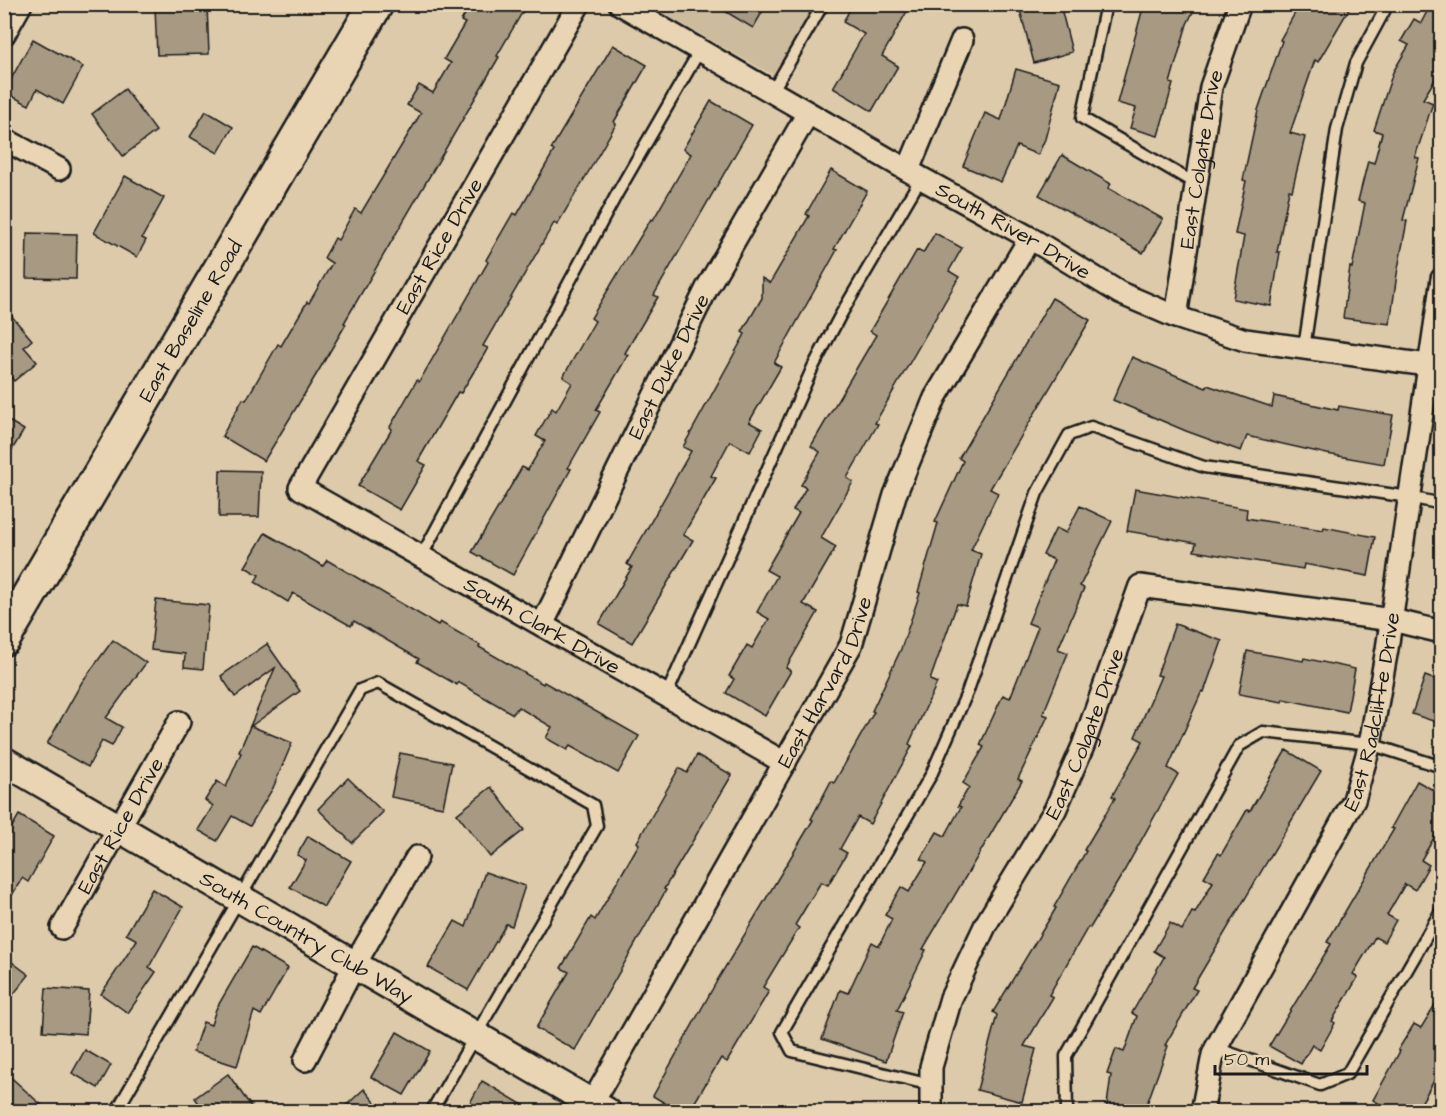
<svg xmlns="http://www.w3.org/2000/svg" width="1446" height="1116" viewBox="0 0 1446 1116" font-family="'Architects Daughter',sans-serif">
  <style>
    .built { fill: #cdbb9e }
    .building { fill: #a79982; stroke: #1c1c1c; stroke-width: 1.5 }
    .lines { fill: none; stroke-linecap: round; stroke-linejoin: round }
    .service-casing { stroke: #1c1c1c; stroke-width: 15 }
    .minor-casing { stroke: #1c1c1c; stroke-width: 26 }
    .tertiary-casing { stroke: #1c1c1c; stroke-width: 32 }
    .primary-casing { stroke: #1c1c1c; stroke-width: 38 }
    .service { stroke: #e9d5b3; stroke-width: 10 }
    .minor { stroke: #e9d5b3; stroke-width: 21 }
    .tertiary { stroke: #e9d5b3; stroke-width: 27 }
    .primary { stroke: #e9d5b3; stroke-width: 33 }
    .labels { text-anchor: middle; stroke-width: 4.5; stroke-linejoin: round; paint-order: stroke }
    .street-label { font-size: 21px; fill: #1c1c1c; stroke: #e9d5b3 }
  </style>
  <rect width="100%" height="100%" fill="#ddcaaa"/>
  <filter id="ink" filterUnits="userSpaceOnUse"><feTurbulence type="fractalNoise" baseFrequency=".0167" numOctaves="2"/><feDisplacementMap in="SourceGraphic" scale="12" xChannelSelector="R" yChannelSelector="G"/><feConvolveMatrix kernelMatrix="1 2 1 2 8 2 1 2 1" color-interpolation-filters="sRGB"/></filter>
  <g filter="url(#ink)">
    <polygon class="built" points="648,5 817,5 775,76"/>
    <g class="building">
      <polygon points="471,4 527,4 497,56 499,57 344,323 346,324 319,370 264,461 222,436 243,399 246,400 278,344 281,346 307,302 309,303 332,263 324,258 335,238 338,240 355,209 361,213 421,113 407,105 419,85 433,93 451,63 444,59 465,23 461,21"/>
      <polygon points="713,4 767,4 753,28"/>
      <polygon points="853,4 911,4 882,56 898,66 872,111 833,88 864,34 843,22"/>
      <polygon points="1039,4 1060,4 1072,52 1034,63 1020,10"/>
      <polygon points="1144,4 1197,4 1187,24 1170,83 1173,84 1158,136 1130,128 1136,108 1117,103"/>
      <polygon points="1300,4 1352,4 1318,62 1315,60 1290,133 1305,137 1292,191 1289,190 1277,252 1280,252 1271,306 1233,299 1244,236 1235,234 1246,181 1243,180 1258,110 1282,41 1280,40"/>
      <polygon points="1431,4 1442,4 1442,68 1423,99 1433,103 1415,157 1419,158 1403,220 1407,221 1397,274 1390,324 1343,318 1350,267 1352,268 1365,203 1358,201 1368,161 1374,163 1382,133 1374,130 1393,72 1409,45 1401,41 1414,19 1421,23"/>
      <polygon points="207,5 209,54 157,55 155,7"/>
      <polygon points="33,39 83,67 63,104 37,89 29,105 4,92"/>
      <polygon points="613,45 647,65 614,122 616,124 589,171 557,225 554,223 483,346 488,348 461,393 458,392 418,461 426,465 400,510 358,486 392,429 390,427 417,380 419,382 488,262 486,260 513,213 517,215 554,151 551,149"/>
      <polygon points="1016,69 1060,82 1045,139 1038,155 1017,146 1001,182 963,166 985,113 1001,120"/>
      <polygon points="125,89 156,131 123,156 92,114"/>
      <polygon points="711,101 752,125 654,295 658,297 625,353 628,355 596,410 600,412 568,468 571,469 513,575 472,552 522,467 528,470 545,441 536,436 552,408 556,411 572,383 563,377 595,321 591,318 651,219 653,220 691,154 683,149"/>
      <polygon points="206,111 233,127 218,153 190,137"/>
      <polygon points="1062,155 1111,184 1108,188 1163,219 1143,253 1039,195"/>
      <polygon points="831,170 867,191 834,249 837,250 774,363 781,367 749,422 762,429 750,452 730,441 711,476 716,478 683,535 693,540 632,643 599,624 632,567 627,564 691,451 683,447 745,334 742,332 762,298 762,278 770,283 809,216 806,214"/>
      <polygon points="125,176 164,198 142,238 146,240 137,257 94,233"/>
      <polygon points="27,233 77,234 76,279 26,278"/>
      <polygon points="935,233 962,248 949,271 959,277 875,423 878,424 847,478 853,482 821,538 836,547 803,604 818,612 786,668 791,671 765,716 726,693 734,679 729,676 747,645 752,648 769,619 757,612 777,576 766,570 799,513 793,510 806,488 801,485 820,452 811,446 876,335 870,331 917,250 923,253"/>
      <polygon points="1052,298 1090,320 990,489 998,493 971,550 981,554 966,606 957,604 930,680 937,683 909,744 912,746 870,824 858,817 840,849 847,853 828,885 821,882 795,925 799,928 763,987 769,991 727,1062 721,1058 689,1112 679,1112 653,1096 718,979 813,820 811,819 831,781 834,783 874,712 872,711 901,649 920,593 918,592 938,523 935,522 963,461 959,458"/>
      <polygon points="4,307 32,340 24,347 37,362 14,381 4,370"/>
      <polygon points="1132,357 1206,388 1207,385 1272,407 1274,396 1338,410 1339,406 1393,415 1384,464 1327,454 1247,436 1241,451 1186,431 1113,400"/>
      <polygon points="4,418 24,430 4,463"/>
      <polygon points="220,470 261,471 259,517 219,517"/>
      <polygon points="1135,489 1247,509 1246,518 1323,530 1324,527 1375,537 1368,576 1304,564 1303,569 1194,551 1196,543 1127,531"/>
      <polygon points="1080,506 1112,521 1080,586 1084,588 1058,649 1068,653 1043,714 1048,716 1018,779 1022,781 923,949 926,950 897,1010 903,1012 886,1061 822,1039 840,990 848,993 872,942 879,946 892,919 885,915 901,887 909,892 927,862 921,859 937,832 945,836 961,807 958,806 969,787 963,783 984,747 980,745 1003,695 1010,698 1038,627 1028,623 1054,560 1043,555 1056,528 1066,533"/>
      <polygon points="265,533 323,566 327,560 438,625 440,622 480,645 479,647 543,684 544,682 639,736 618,773 570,746 567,750 546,738 552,727 518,707 513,714 458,682 457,685 417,662 419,659 354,621 351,626 293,593 288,602 255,582 259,575 245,567"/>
      <polygon points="156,600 209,605 203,669 184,667 185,654 151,650"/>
      <polygon points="1175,624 1222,641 1204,692 1202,691 1168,768 1178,774 1123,873 1090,928 1088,927 1049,995 1053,997 1024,1046 1036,1049 1022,1102 977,1090 997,1015 993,1012 1056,908 1054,907 1086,851 1084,850 1115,798 1112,796 1143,741 1135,737 1161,676 1157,675"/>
      <polygon points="113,640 146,663 106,718 122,727 112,746 102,741 88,767 47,744 82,682"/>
      <polygon points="267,644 300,691 251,726 292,743 273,788 250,826 232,816 217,841 198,830 213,806 205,800 217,781 226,787 241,753 239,752 275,668 235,697 221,676"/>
      <polygon points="1247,651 1303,661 1304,658 1355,669 1347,712 1283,699 1282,702 1239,694"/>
      <polygon points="1425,676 1442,682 1442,724 1412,714"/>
      <polygon points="1286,750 1321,771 1192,988 1197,990 1165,1045 1168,1046 1144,1112 1106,1112 1111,1075 1107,1074 1116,1049 1124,1052 1137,1016 1132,1013 1164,957 1154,951 1170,923 1182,930 1192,912 1195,913 1213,882 1204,877 1218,853 1221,855 1247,810 1250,811"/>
      <polygon points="400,753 452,763 443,807 391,797"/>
      <polygon points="697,755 732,775 664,889 666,890 575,1050 536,1028 569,972 561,968 591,917 595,920 639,844 637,842 679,768 687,773"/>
      <polygon points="348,778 383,812 352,843 318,809"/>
      <polygon points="1417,781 1442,795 1442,824 1421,860 1429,865 1415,890 1405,884 1387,915 1396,920 1384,942 1375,937 1353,974 1358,977 1332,1021 1335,1023 1320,1050 1312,1045 1301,1064 1269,1046 1331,944 1327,942 1394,829 1391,828"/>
      <polygon points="491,787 524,830 490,857 457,814"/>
      <polygon points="19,815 54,836 28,882 22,878 4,909 4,840"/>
      <polygon points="308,836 351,861 324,907 290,887 306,860 297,855"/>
      <polygon points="485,872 525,886 512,926 506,924 468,990 428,967 455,921 466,927"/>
      <polygon points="152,889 183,907 149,967 156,972 128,1013 101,994 137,940 126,934"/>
      <polygon points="252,947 288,968 261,1015 254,1011 237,1066 193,1052 203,1022 211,1025 216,1009"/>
      <polygon points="4,956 29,975 4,1006"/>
      <polygon points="46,988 89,991 86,1034 43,1031"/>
      <polygon points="1442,993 1442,1067 1416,1112 1393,1112 1373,1100 1400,1051 1398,1050 1414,1024 1421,1028"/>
      <polygon points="397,1032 430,1051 404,1095 371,1077"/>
      <polygon points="85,1050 111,1065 98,1088 72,1073"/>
      <polygon points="4,1071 49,1112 4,1112"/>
      <polygon points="228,1074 255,1112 205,1112 195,1098"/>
      <polygon points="482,1081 535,1112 465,1112"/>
      <polygon points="364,1089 383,1112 339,1112"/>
    </g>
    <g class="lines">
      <defs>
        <g id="service">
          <polyline points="1106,4 1082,118 1196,184"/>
          <polyline points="772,92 823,4"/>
          <polyline points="1304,348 1337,129 1356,63 1388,4"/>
          <polyline points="421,557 618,192 700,50"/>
          <polyline points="666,696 813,367 840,316 921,178"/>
          <polyline points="1216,1048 1320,1085 1347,1074 1442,909"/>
          <polyline points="931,1085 792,1051 782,1032 931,775 967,693 1037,493 1069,435 1091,427 1204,467 1409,497 1442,504"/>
          <polyline points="116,1112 360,690 378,683 593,805 597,826 431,1112"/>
          <polyline points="1067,1112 1066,1056 1239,746 1263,732 1370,744 1442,767"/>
        </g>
        <g id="minor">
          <path id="s1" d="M 579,4 L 300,488 L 785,763"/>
          <path id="s2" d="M 620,4 L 921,178 L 1030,238 L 1120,293 L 1176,317 L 1245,340 L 1442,367"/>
          <polyline points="4,34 21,4"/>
          <polyline points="4,139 59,169"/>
          <polyline points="908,170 962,40"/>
          <path id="s3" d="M 1176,317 L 1211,87 L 1240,4"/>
          <path id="s4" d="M 542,625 L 707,288 L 808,113"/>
          <path id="s5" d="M 62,928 L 179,722"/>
          <polyline points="305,1060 355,964 417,857"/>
          <path id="s6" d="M 587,1112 L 851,645 L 895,495 L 935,398 L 1030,238"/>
          <path id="s7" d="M 931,1112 L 931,1067 L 951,998 L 986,924 L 1055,810 L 1083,746 L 1140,586 L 1392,620 L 1442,632"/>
          <path id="s8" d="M 1202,1112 L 1213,1055 L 1216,1048 L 1354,800 L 1370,744 L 1387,649 L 1442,279"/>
        </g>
        <g id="tertiary">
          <path id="s9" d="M 4,761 L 607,1112"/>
        </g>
        <g id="primary">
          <path id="s10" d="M 4,638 L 376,4"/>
        </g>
      </defs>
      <use href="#service" class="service-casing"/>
      <use href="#minor" class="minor-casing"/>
      <use href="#tertiary" class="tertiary-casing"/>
      <use href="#primary" class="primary-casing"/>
      <use href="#service" class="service"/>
      <use href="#minor" class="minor"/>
      <use href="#tertiary" class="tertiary"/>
      <use href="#primary" class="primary"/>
    </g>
  </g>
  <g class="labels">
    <g class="street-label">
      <text dy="7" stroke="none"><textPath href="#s3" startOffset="160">East Colgate Drive</textPath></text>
      <text dy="7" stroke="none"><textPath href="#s2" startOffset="454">South River Drive</textPath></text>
      <text transform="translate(439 246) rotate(-60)" y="7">East Rice Drive</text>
      <text dy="7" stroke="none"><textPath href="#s10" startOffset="368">East Baseline Road</textPath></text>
      <text dy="7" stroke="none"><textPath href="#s4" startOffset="288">East Duke Drive</textPath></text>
      <text dy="7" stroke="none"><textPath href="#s1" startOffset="837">South Clark Drive</textPath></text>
      <text dy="7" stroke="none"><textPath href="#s6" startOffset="492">East Harvard Drive</textPath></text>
      <text dy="7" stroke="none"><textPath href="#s8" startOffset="440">East Radcliffe Drive</textPath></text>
      <text dy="7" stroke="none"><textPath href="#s7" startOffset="414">East Colgate Drive</textPath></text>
      <text dy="7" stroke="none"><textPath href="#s5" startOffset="118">East Rice Drive</textPath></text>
      <text dy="7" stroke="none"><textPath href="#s9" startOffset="350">South Country Club Way</textPath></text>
    </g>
  </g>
  <rect width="1446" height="1116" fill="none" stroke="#e9d5b3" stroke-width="24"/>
  <rect x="12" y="12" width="1422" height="1092" fill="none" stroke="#1c1c1c" stroke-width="2" filter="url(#ink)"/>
  <path d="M1215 1065v9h152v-9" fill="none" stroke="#1c1c1c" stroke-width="3"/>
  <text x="1224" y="1065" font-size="18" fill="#1c1c1c" stroke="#e9d5b3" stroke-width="4.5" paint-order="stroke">50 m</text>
</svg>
